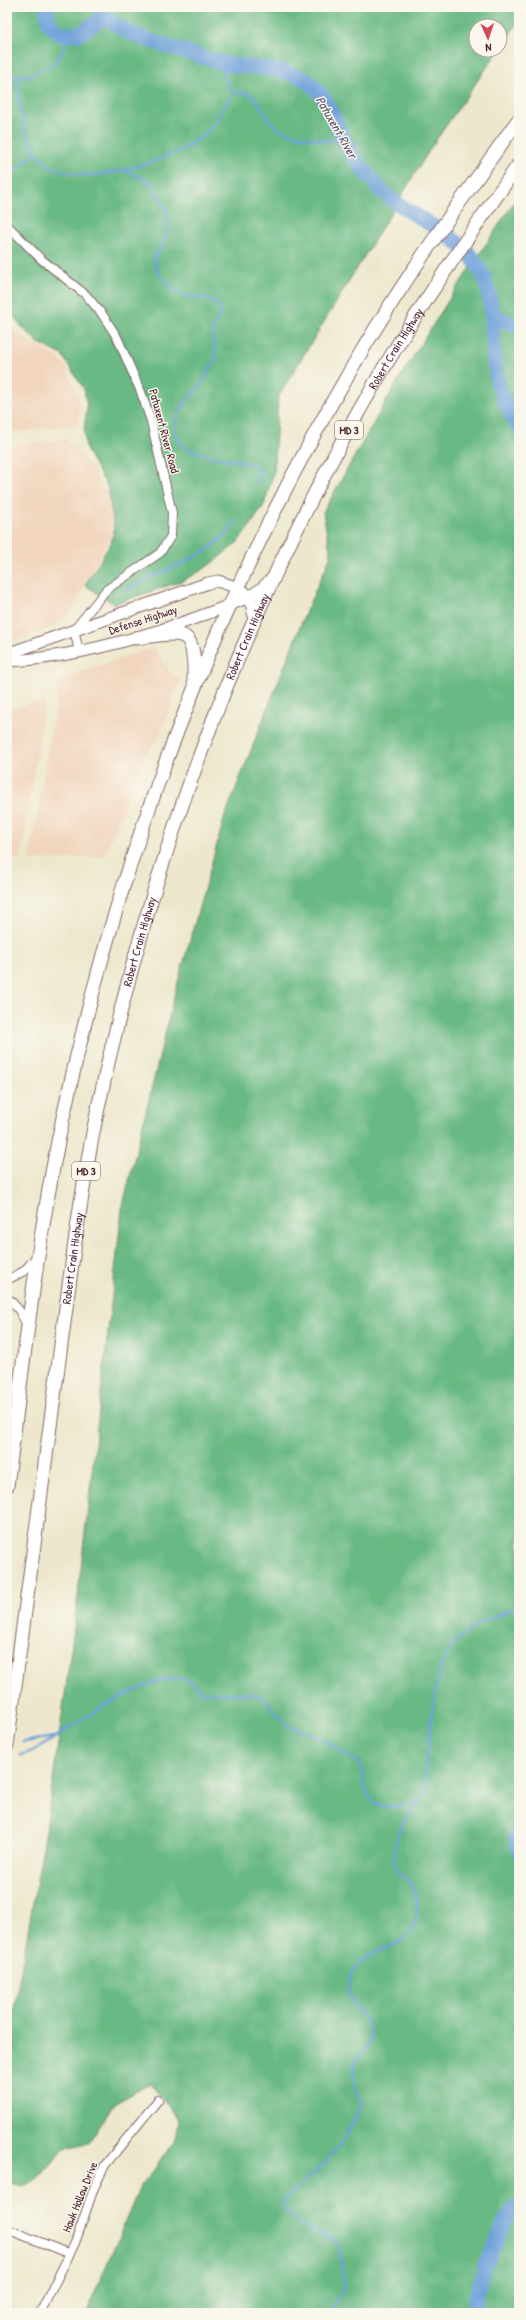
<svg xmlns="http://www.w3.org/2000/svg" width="526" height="2320" viewBox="0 0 526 2320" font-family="'Patrick Hand',sans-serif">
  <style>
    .built { fill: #f1d5bd }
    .forest { fill: #69b984; stroke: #5a6c58 }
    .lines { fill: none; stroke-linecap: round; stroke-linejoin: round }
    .stream { stroke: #6ea1da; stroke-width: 2.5 }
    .river { stroke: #6ea1da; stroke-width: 15 }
    .minor-casing { stroke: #836564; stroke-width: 10 }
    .secondary-casing { stroke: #836564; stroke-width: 13 }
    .trunk-casing { stroke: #836564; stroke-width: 15 }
    .minor { stroke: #fff; stroke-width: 8 }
    .secondary { stroke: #fff; stroke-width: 11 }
    .trunk { stroke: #fff; stroke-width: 13 }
    .labels { text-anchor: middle; stroke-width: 3; stroke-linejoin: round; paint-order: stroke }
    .shield { fill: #fbf7ec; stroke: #7f6065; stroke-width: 1 }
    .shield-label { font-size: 11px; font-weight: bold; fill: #4a1f2b }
    .street-label { font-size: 12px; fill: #4a1f2b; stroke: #fbf7ec }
    .water-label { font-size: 13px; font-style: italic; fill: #585371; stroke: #fbf7ec }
  </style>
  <rect width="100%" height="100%" fill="#fbf7ec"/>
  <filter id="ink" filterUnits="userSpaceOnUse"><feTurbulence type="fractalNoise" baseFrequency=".025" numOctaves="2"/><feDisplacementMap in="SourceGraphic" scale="8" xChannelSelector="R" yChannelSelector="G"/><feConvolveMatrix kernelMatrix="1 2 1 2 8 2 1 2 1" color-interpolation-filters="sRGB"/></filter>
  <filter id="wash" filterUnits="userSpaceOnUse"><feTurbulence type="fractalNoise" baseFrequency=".012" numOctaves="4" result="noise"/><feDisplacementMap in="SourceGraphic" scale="16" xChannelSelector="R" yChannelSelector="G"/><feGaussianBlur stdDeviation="0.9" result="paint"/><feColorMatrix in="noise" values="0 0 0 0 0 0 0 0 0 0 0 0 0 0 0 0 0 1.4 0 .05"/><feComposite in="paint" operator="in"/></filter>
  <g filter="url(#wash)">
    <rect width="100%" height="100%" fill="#ede8cd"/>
    <g class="built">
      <polygon points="7,320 15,332 57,357 66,367 79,401 79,424 7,433"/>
      <polygon points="65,439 91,467 107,494 111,514 111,536 71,612 63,620 45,631 7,641 7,446"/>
      <polygon points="154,647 172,675 181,680 158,738 145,755 104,856 29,861 60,679"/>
      <polygon points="45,700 21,858 7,860 7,710"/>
    </g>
    <g class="forest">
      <polygon points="7,7 519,7 519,21 500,48 500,26 476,26 476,50 499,50 432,146 278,397 274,471 264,505 250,526 236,544 204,569 182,581 114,604 85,585 111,543 114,529 108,488 86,449 84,430 87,407 84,389 62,355 37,342 18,323 7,304"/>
      <path d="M 519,195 L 519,2313 L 86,2313 L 140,2187 L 175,2141 L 178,2120 L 151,2083 L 114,2104 L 89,2143 L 64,2148 C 53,2161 41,2182 22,2186 C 18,2187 11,2184 7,2182 L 7,2048 L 46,1830 L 74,1629 L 122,1209 L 176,989 L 225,816 L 307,609 L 331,556 L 323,512 L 394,387 L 450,298 Z"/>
    </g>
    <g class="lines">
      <g class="stream">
        <polyline points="220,62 229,88 233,93"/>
        <path d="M 7,72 C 23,82 49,70 60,56 C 64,51 66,42 68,35"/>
        <path d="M 17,75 C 21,160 49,191 136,167 C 160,159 187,151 206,133 C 218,122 223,106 233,93 C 262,88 258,113 275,126 C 290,138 327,140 346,143"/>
        <path d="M 124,170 L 152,183 L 168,213 L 167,236 L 154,258 C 156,276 170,291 188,296 C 201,299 215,296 221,310 L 214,326 L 213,336 L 216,359 C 209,368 206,378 199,387 C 193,395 184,402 180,411 C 153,469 249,450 262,472 L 256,483"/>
        <polyline points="7,178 36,152"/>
        <path d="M 126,591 C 163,566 211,561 236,521"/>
        <polyline points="23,1742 54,1737"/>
        <path d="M 21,1755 C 39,1750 51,1740 66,1730 C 92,1713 158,1670 187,1680 C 192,1681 198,1690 203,1693 L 252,1694 L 264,1698 L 287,1726 L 317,1736 L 359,1763 L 363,1773 L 364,1784 L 369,1797 L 375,1804 L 390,1807 L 419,1801"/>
        <path d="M 330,2313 L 344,2287 L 339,2246 L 331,2238 L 311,2231 L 296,2222 L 282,2205 L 285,2199 C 320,2168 344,2150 361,2104 C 357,2091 350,2077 355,2063 C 358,2053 372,2048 371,2035 C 370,2013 330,1998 358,1965 C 372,1948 409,1946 415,1924 C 418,1915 418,1896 413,1888 C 406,1875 394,1877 394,1855 C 395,1846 396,1835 401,1826 C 408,1814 421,1805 424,1791 C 426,1779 425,1767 427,1755 C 430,1731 434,1680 444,1659 C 455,1633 494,1615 519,1607"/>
      </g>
      <g class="river">
        <polyline points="46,7 49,23 60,34 79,34 105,17"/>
        <path d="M 98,7 C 118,35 152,41 183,51 C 200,56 216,62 234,65 C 257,68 287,68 307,81 C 327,95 335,121 345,142 C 353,158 366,173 378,187 C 409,219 459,230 481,271 C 499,308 488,349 499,387 C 503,401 513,416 519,429"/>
        <polyline points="493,315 519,327"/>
        <polyline points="519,1820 516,1839 519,1853"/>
        <polyline points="474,2313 478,2287 485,2265 498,2240 505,2220 519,2206"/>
      </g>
    </g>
  </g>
  <g filter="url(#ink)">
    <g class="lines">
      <defs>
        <g id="minor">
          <polyline points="7,225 41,259 86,295 102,314 117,337 141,392 151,421 172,513 171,536 160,553 106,590 74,630 79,651"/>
          <polyline points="7,1280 24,1271 37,1256"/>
          <polyline points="7,1297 19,1310 27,1325"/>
          <polyline points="7,2229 70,2254"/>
          <polyline points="7,2310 15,2313"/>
          <polyline points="40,2313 75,2243 94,2188 105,2165 158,2100"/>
        </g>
        <g id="secondary">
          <polyline points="7,654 208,583 218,581 238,588"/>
          <path d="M 7,661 C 85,658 178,627 249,597 L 262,588 L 272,578"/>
        </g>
        <g id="trunk">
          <path d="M 238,588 C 250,597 254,604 255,620"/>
          <path d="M 136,638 C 186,632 195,625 194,682"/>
          <path d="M 7,1486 C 24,1359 38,1230 66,1104 C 122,845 219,595 353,366 C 403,280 461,200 519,119"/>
          <path id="s1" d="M 7,1745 C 24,1619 41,1493 58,1367 C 70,1280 80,1193 98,1108 C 153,851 246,603 379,376 C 422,303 470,233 519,164"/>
        </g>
      </defs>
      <use href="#minor" class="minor-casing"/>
      <use href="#secondary" class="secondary-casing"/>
      <use href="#trunk" class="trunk-casing"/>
      <use href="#minor" class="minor"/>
      <use href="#secondary" class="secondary"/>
      <use href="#trunk" class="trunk"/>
    </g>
  </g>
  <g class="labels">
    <g class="shield">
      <rect x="335" y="421" width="28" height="18" rx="3"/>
      <rect x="72" y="1162" width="28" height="18" rx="3"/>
    </g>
    <g class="shield-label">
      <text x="349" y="434">MD 3</text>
      <text x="86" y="1175">MD 3</text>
    </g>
    <g class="street-label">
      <text dy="4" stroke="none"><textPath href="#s1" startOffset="1463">Robert Crain Highway</textPath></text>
      <text transform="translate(164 431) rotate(75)" y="4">Patuxent River Road</text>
      <text transform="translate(143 620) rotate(-18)" y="4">Defense Highway</text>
      <text dy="4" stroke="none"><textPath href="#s1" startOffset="1139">Robert Crain Highway</textPath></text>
      <text dy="4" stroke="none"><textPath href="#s1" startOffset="815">Robert Crain Highway</textPath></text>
      <text dy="4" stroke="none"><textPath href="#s1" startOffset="491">Robert Crain Highway</textPath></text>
      <text transform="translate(80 2197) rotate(-68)" y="4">Hawk Hollow Drive</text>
    </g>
    <g class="water-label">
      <text transform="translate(337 127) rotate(60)" y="5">Patuxent River</text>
    </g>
  </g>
  <rect width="526" height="2320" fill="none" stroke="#fbf7ec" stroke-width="24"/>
  <g transform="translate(488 38) rotate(177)"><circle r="19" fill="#fbf7ec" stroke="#b4a19f"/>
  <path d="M0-3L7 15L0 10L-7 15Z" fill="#d1495b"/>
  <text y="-6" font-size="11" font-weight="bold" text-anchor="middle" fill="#4a1f2b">N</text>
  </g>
</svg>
